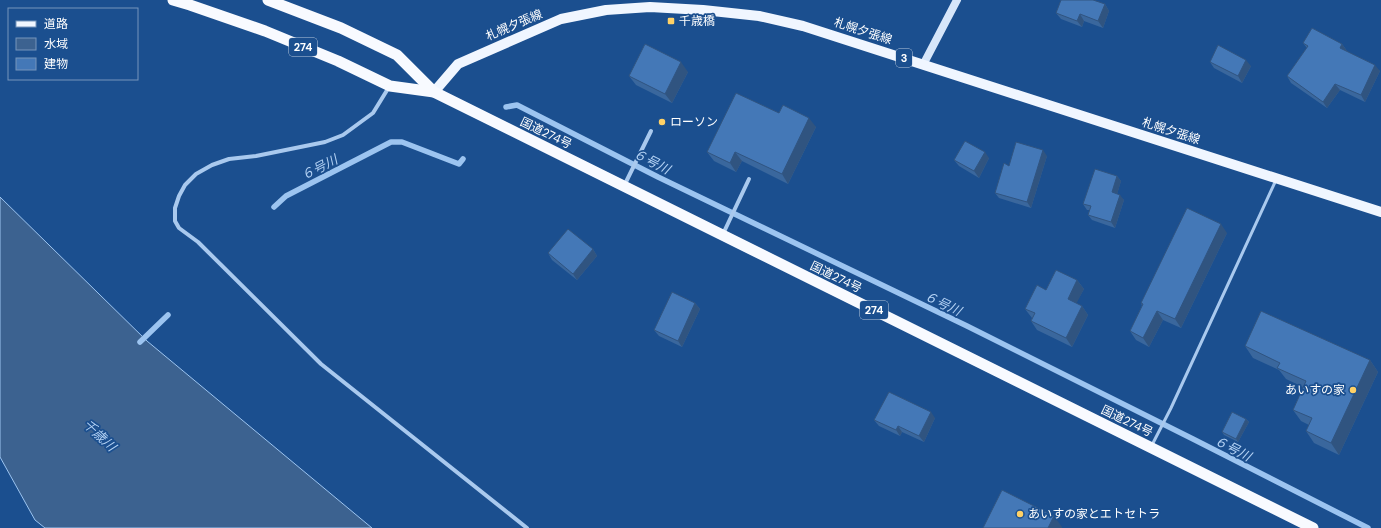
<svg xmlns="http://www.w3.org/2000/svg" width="1381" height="528" viewBox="0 0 1381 528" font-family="'DM Sans','Noto Sans JP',sans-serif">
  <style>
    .water { fill: #3c6290; stroke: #9cc4f0 }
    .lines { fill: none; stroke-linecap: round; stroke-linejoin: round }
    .stream { stroke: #9cc4f0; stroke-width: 5.5 }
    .service { stroke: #a9c9ee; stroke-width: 3 }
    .minor { stroke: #a9c9ee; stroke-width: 4 }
    .secondary { stroke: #d6e6fa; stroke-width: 8 }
    .primary { stroke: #f0f6ff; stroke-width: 10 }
    .trunk { stroke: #f8faff; stroke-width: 11 }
    .wall { fill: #3a679d }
    .shaded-wall { fill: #305480 }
    .building { fill: #4478b7; stroke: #305480 }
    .poi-dot { fill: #ffd166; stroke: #1b4f8f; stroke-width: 1.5 }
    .labels { text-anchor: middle; stroke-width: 3.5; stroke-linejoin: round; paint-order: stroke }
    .shield { fill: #1b4f8f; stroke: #bbcadd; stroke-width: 1 }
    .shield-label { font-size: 11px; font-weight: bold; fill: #fff }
    .poi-label { font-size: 12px; fill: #fff; stroke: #1b4f8f; text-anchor: start }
    .street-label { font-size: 12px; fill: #fff; stroke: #1b4f8f }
    .water-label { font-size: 13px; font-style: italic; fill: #b5d3f5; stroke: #1b4f8f }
  </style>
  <rect width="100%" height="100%" fill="#1b4f8f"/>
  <polygon class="water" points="0,197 147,341 372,528 45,528 35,520 0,457"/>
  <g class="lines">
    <g class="stream">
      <polyline points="506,107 517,105 658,177 967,326 1193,439 1368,528"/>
      <polyline points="274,207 286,196 391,142 402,142 459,164 463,159"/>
      <polyline points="140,342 168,315"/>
    </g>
    <polyline class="service" points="1152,445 1171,408 1276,180"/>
    <g class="minor">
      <polyline points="389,87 373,113 343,135 325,142 256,156 229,159 212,165 196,174 185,185 179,196 175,208 175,221 179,228 198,242 321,364 527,528"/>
      <polyline points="624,186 651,131"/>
      <polyline points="723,234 749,179"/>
    </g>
    <polyline class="secondary" points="923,65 957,0"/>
    <polyline class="primary" points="434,92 458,64 561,19 606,10 650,7 703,10 759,16 803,26 1381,212"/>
    <g class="trunk">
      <polyline points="173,0 190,5 265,31 338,61 390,86 434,92 1313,528"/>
      <polyline points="268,0 341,28 397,55 434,92"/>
    </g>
  </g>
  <g class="wall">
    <polygon points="1105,4 1109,11 1103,28 1084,21 1082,27 1061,19 1056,13"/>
    <polygon points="1303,43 1342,44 1347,51 1380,71 1365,102 1340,90 1327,108 1291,83 1287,76 1307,48"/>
    <polygon points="1210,62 1251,66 1242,83 1214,68"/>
    <polygon points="688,72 672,103 636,85 629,76"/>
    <polygon points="779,113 816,127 788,184 742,161 736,172 714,161 707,152"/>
    <polygon points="1047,156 1031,208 999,198 995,193 1009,166"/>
    <polygon points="989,158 979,178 959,166 954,160"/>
    <polygon points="1117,176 1121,181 1117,194 1124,200 1115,228 1092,220 1088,215 1090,210 1087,210 1083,204"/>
    <polygon points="1227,233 1181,328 1163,320 1149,347 1136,340 1130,331 1142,306 1141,303"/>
    <polygon points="593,249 597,256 577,280 552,260 548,253"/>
    <polygon points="1077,280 1084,289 1076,303 1082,306 1088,315 1072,347 1037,330 1031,321 1032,318 1025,309 1046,290"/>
    <polygon points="695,303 700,309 682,347 659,336 654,330"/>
    <polygon points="1245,346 1370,360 1378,372 1339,455 1314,443 1306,431 1309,425 1301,421 1293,410 1303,387 1286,379 1279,370 1253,358"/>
    <polygon points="935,418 924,442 902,432 900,436 879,426 874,420"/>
    <polygon points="1246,419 1249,422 1238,442 1224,435 1222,432"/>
  </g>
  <g class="shaded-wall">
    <polygon points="1105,4 1109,11 1103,28 1098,21"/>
    <polygon points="1080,14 1084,21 1082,27 1077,21"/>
    <polygon points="1342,44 1347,51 1345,55 1340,48"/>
    <polygon points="1246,60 1251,66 1242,83 1238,76"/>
    <polygon points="681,62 688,72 672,103 665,94"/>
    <polygon points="1375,65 1380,71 1365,102 1361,95"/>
    <polygon points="1335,84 1340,90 1327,108 1323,102"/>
    <polygon points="809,118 816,127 788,184 782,174"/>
    <polygon points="1043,150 1047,156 1031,208 1027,202"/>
    <polygon points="735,152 742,161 736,172 730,163"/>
    <polygon points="985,152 989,158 979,178 974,171"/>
    <polygon points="1117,176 1121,181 1116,198 1112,192"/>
    <polygon points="1120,195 1124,200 1115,228 1111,222"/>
    <polygon points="1221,224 1227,233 1181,328 1175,319"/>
    <polygon points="593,249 597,256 577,280 573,274"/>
    <polygon points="1077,280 1084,289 1074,308 1068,299"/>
    <polygon points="695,303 700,309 682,347 678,341"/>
    <polygon points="1082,306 1088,315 1072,347 1066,338"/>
    <polygon points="1157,311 1163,320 1149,347 1143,338"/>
    <polygon points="1370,360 1378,372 1339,455 1331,443"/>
    <polygon points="931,412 935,418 924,442 919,436"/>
    <polygon points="1246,419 1249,422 1238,442 1236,439"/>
    <polygon points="898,426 902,432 900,436 896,430"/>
    <polygon points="1054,516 1062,527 1062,528 1048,528"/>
  </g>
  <g class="building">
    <polygon points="1061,0 1093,0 1105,4 1098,21 1080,14 1077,21 1056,13"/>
    <polygon points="1312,28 1342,44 1340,48 1375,65 1361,95 1335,84 1323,102 1287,76 1308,46 1303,43"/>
    <polygon points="645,44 681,62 665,94 629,76"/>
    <polygon points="1218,45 1246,60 1238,76 1210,62"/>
    <polygon points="736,93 779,113 783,105 809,118 782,174 735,152 730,163 707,152"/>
    <polygon points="965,141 985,152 974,171 954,160"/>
    <polygon points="1016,142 1043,150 1027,202 995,193 1004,163 1009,166"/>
    <polygon points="1095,169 1117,176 1112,192 1120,195 1111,222 1088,215 1091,206 1083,204"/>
    <polygon points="1187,208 1221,224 1175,319 1157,311 1143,338 1130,331 1143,304 1141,303"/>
    <polygon points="568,229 593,249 573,274 548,253"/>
    <polygon points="1056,270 1077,280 1068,299 1082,306 1066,338 1031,321 1035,313 1025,309 1037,285 1046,290"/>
    <polygon points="672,292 695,303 678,341 654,330"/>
    <polygon points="1261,311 1370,360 1331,443 1306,431 1312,418 1293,410 1306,381 1277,368 1280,363 1245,346"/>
    <polygon points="889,392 931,412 919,436 898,426 896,430 874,420"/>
    <polygon points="1232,412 1246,419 1236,439 1222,432"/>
    <polygon points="1002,490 1054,516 1048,528 983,528"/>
  </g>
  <g class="poi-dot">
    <rect x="667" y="17" width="8" height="8" rx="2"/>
    <circle cx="662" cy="122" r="4"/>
    <circle cx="1353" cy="390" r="4"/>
    <circle cx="1020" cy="514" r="4"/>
  </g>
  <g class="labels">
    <g class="shield">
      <rect x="289" y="38" width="28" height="18" rx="3"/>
      <rect x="896" y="49" width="16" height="18" rx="3"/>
      <rect x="860" y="301" width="28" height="18" rx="3"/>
    </g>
    <g class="shield-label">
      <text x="303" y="51">274</text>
      <text x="904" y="62">3</text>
      <text x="874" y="314">274</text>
    </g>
    <g class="poi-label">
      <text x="679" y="25">千歳橋</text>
      <text x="670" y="126">ローソン</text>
      <text x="1345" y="394" text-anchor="end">あいすの家</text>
      <text x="1028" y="518">あいすの家とエトセトラ</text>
    </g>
    <g class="street-label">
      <text transform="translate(514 25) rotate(-23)" y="4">札幌夕張線</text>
      <text transform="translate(863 31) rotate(18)" y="4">札幌夕張線</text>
      <text transform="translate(1171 131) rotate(18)" y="4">札幌夕張線</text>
      <text transform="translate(546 133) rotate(26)" y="4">国道274号</text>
      <text transform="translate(836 277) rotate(26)" y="4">国道274号</text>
      <text transform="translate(1127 421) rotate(26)" y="4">国道274号</text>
    </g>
    <g class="water-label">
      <text transform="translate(652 161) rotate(27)" y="5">６号川</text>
      <text transform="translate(319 167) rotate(-27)" y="5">６号川</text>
      <text transform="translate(943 303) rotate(26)" y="5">６号川</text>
      <text transform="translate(100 435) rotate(43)" y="5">千歳川</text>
      <text transform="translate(1233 448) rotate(27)" y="5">６号川</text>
    </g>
  </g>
  <rect x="8" y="8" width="130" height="72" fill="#1b4f8f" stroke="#7695bc"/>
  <rect x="16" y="21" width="20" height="6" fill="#f0f6ff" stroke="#7695bc"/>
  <text x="44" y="28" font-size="12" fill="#ffffff">道路</text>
  <rect x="16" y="38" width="20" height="12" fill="#3c6290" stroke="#7695bc"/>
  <text x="44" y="48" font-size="12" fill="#ffffff">水域</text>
  <rect x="16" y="58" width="20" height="12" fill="#4478b7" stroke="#7695bc"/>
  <text x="44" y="68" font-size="12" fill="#ffffff">建物</text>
</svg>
